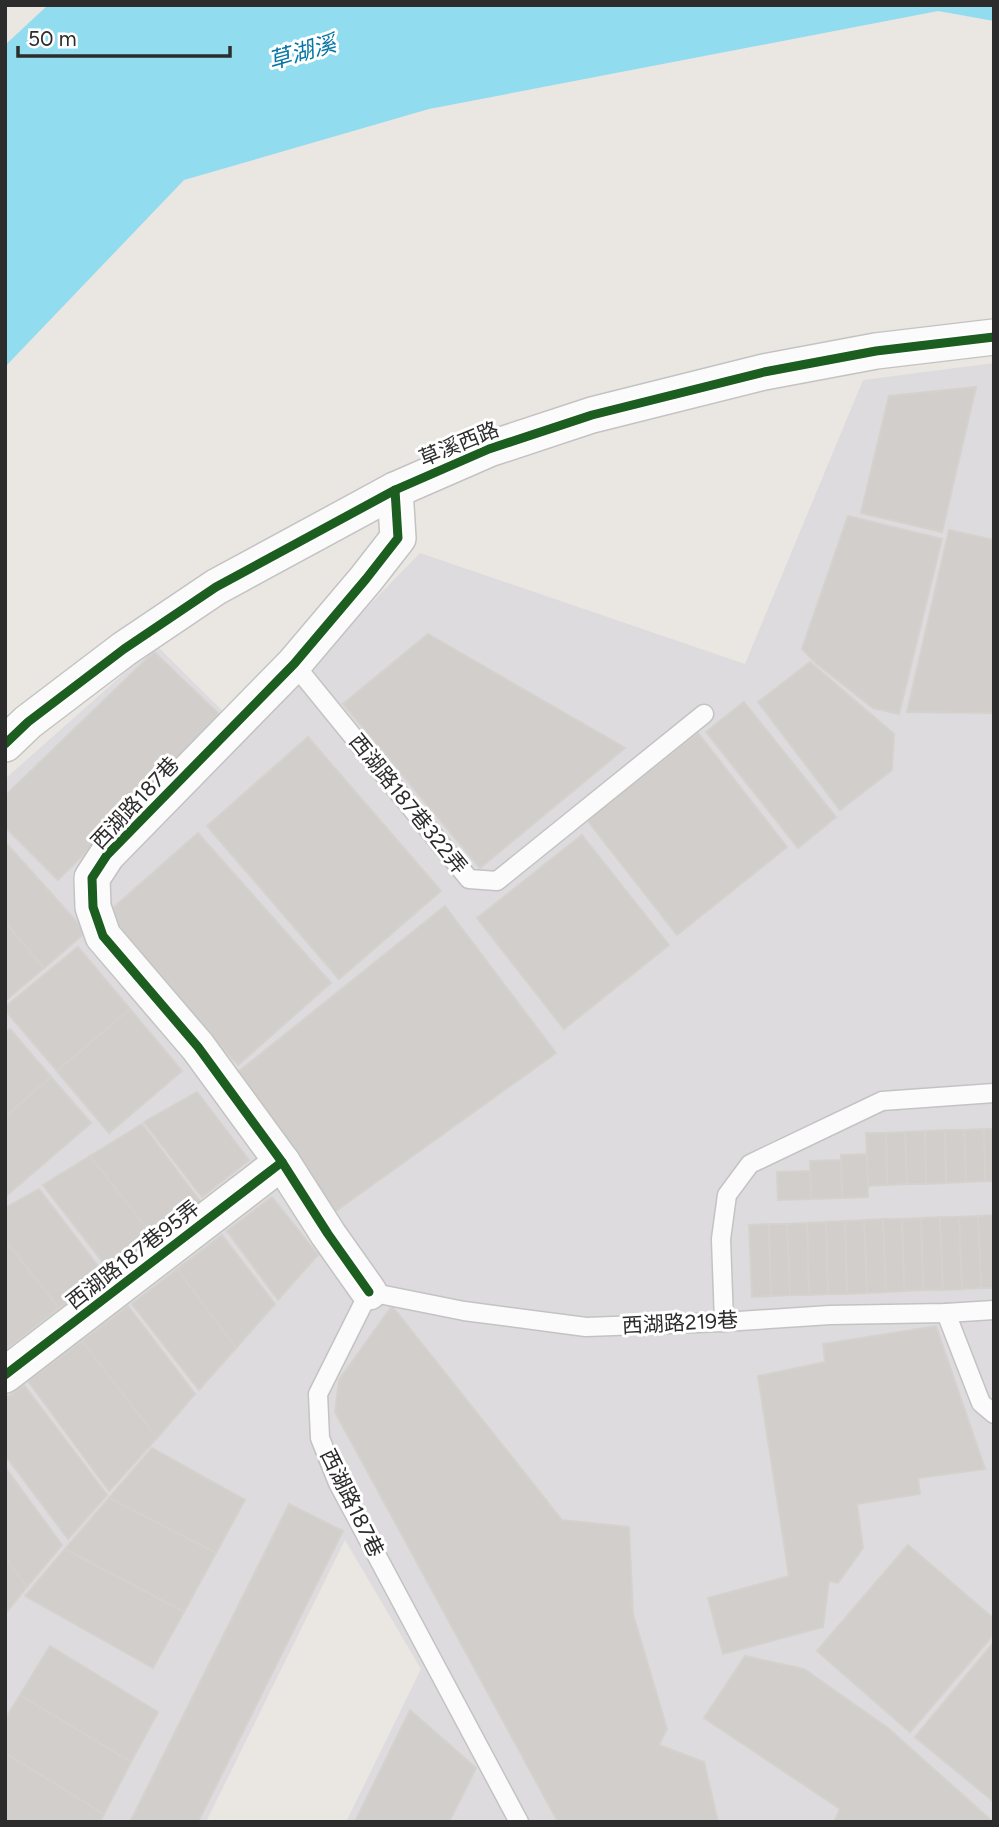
<svg xmlns="http://www.w3.org/2000/svg" width="999" height="1827" viewBox="0 0 999 1827" font-family="Figtree,'Noto Sans TC',sans-serif">
  <style>
    .industrial { fill: #dddbde }
    .water { fill: #92dcef }
    .building { fill: #d1cecb; stroke: #d5d2ce; stroke-width: 2 }
    .lines { fill: none; stroke-linecap: round; stroke-linejoin: round }
    .lane-casing { stroke: #c4c3c3; stroke-width: 21 }
    .street-casing { stroke: #c4c3c3; stroke-width: 38 }
    .lane { stroke: #fcfbfb; stroke-width: 18 }
    .street { stroke: #fcfbfb; stroke-width: 35 }
    .cycleway-casing { stroke: #fff; stroke-width: 13 }
    .cycleway { stroke: #1b5e20; stroke-width: 9 }
    .labels { text-anchor: middle; stroke-width: 6; stroke-linejoin: round; paint-order: stroke }
    .street-label { font-size: 21px; fill: #2c2c2c; stroke: #fff }
    .water-label { font-size: 23px; font-style: italic; fill: #0777a5; stroke: #fff }
  </style>
  <rect width="100%" height="100%" fill="#eae6e2"/>
  <polygon class="industrial" points="994,363 994,1822 346,1822 421,1669 345,1540 206,1822 5,1822 5,779 156,645 245,733 420,553 745,664 863,380"/>
  <polygon class="water" points="48,5 994,5 994,21 938,11 429,109 184,180 5,367 5,45"/>
  <g class="building">
    <polygon points="976,387 942,532 861,513 889,396"/>
    <polygon points="848,516 942,539 899,714 873,708 817,664 802,649"/>
    <polygon points="949,530 994,540 994,713 907,712"/>
    <polygon points="428,634 625,748 480,868 343,704"/>
    <polygon points="154,652 221,716 58,880 5,827 5,796"/>
    <polygon points="810,662 894,734 892,770 840,810 758,702"/>
    <polygon points="744,702 836,817 798,848 706,732"/>
    <polygon points="698,733 787,847 677,935 587,820"/>
    <polygon points="308,737 441,891 339,979 207,826"/>
    <polygon points="198,833 331,983 238,1065 105,915"/>
    <polygon points="582,835 669,945 564,1029 477,918"/>
    <polygon points="5,842 86,932 44,968 5,922"/>
    <polygon points="445,906 556,1053 333,1213 238,1072"/>
    <polygon points="5,922 44,968 5,1001"/>
    <polygon points="78,947 130,1009 57,1071 5,1010 5,1007"/>
    <polygon points="130,1009 182,1071 109,1133 57,1071"/>
    <polygon points="10,1029 51,1077 5,1117 5,1033"/>
    <polygon points="51,1077 91,1123 6,1196 5,1117"/>
    <polygon points="197,1092 249,1160 202,1197 144,1122"/>
    <polygon points="142,1124 200,1201 153,1236 90,1156"/>
    <polygon points="984,1129 994,1129 994,1181 985,1181"/>
    <polygon points="984,1129 985,1181 966,1182 964,1130"/>
    <polygon points="945,1130 964,1130 966,1182 946,1183"/>
    <polygon points="945,1130 946,1183 926,1184 925,1131"/>
    <polygon points="925,1131 926,1184 907,1184 905,1132"/>
    <polygon points="905,1132 907,1184 887,1185 886,1133"/>
    <polygon points="866,1133 886,1133 887,1185 868,1186"/>
    <polygon points="867,1154 868,1197 842,1198 841,1155"/>
    <polygon points="90,1156 153,1236 109,1270 43,1185"/>
    <polygon points="841,1160 842,1198 811,1199 810,1161"/>
    <polygon points="810,1171 811,1199 778,1200 777,1172"/>
    <polygon points="39,1189 104,1274 59,1308 5,1240 5,1208"/>
    <polygon points="272,1197 318,1255 278,1300 227,1231"/>
    <polygon points="994,1215 994,1288 981,1288 978,1216"/>
    <polygon points="978,1216 981,1288 962,1289 959,1217"/>
    <polygon points="940,1217 943,1290 923,1290 921,1218"/>
    <polygon points="940,1217 959,1217 962,1289 943,1290"/>
    <polygon points="921,1218 923,1290 904,1291 902,1219"/>
    <polygon points="883,1219 886,1292 867,1293 864,1220"/>
    <polygon points="883,1219 902,1219 904,1291 886,1292"/>
    <polygon points="864,1220 867,1293 847,1294 845,1221"/>
    <polygon points="845,1221 847,1294 828,1294 826,1222"/>
    <polygon points="826,1222 828,1294 809,1295 807,1223"/>
    <polygon points="807,1223 809,1295 790,1295 787,1224"/>
    <polygon points="769,1224 771,1296 752,1297 749,1225"/>
    <polygon points="769,1224 787,1224 790,1295 771,1296"/>
    <polygon points="222,1235 275,1304 236,1348 177,1269"/>
    <polygon points="5,1240 59,1308 5,1350"/>
    <polygon points="177,1269 236,1348 199,1390 132,1304"/>
    <polygon points="128,1306 195,1394 157,1438 82,1341"/>
    <polygon points="392,1306 562,1520 629,1527 633,1614 667,1729 659,1745 704,1762 718,1822 558,1822 335,1412 339,1380"/>
    <polygon points="936,1326 985,1469 918,1478 920,1494 857,1504 863,1548 838,1583 829,1581 823,1627 723,1654 708,1598 789,1576 758,1376 825,1362 823,1344"/>
    <polygon points="82,1341 157,1438 109,1491 28,1381"/>
    <polygon points="24,1385 107,1495 68,1539 5,1455 5,1399"/>
    <polygon points="152,1448 245,1500 216,1553 109,1498"/>
    <polygon points="5,1467 62,1545 27,1587 5,1557"/>
    <polygon points="109,1498 216,1553 184,1612 65,1549"/>
    <polygon points="289,1504 343,1531 198,1822 130,1822"/>
    <polygon points="908,1545 994,1619 994,1634 910,1732 817,1651"/>
    <polygon points="65,1549 184,1612 153,1668 25,1596"/>
    <polygon points="5,1557 27,1587 5,1614"/>
    <polygon points="994,1642 994,1802 915,1737"/>
    <polygon points="50,1646 158,1712 131,1762 20,1695"/>
    <polygon points="745,1656 804,1669 888,1728 993,1822 834,1822 840,1809 704,1718"/>
    <polygon points="20,1695 131,1762 104,1814 5,1753 5,1719"/>
    <polygon points="410,1710 476,1768 449,1822 355,1822"/>
    <polygon points="5,1753 104,1814 100,1822 9,1822 5,1820"/>
  </g>
  <g class="lines">
    <defs>
      <g id="lane">
        <polyline points="294,664 469,879 497,881 704,714"/>
        <polyline points="946,1313 981,1403 994,1414"/>
        <polyline points="724,1322 721,1239 727,1195 750,1164 882,1101 994,1093"/>
        <polyline points="519,1822 338,1483 320,1438 318,1394 369,1292 464,1311 586,1327 724,1322 830,1315 946,1313 994,1310"/>
      </g>
      <g id="street">
        <polyline points="5,744 28,722 124,649 216,587 395,490 489,449 592,415 764,372 876,351 994,337"/>
        <polyline points="369,1292 328,1234 282,1162 198,1047 103,936 93,907 92,878 107,855 294,664 366,579 398,538 395,490"/>
        <polyline points="5,1375 282,1162"/>
      </g>
    </defs>
    <use href="#lane" class="lane-casing"/>
    <use href="#street" class="street-casing"/>
    <use href="#lane" class="lane"/>
    <use href="#street" class="street"/>
    <defs>
      <g id="cycleway">
        <polyline points="5,744 28,722 124,649 216,587 395,490 489,449 592,415 764,372 876,351 994,337"/>
        <polyline points="369,1292 328,1234 282,1162 198,1047 103,936 93,907 92,878 107,855 294,664 366,579 398,538 395,490"/>
        <polyline points="5,1375 282,1162"/>
      </g>
    </defs>
    <use href="#cycleway" class="cycleway-casing"/>
    <use href="#cycleway" class="cycleway"/>
  </g>
  <g class="labels">
    <g class="street-label">
      <text transform="translate(459 444) rotate(-22)" y="7">草溪西路</text>
      <text transform="translate(135 803) rotate(-47)" y="7">西湖路187巷</text>
      <text transform="translate(408 804) rotate(51)" y="7">西湖路187巷322弄</text>
      <text transform="translate(133 1255) rotate(-38)" y="7">西湖路187巷95弄</text>
      <text transform="translate(680 1323) rotate(-3)" y="7">西湖路219巷</text>
      <text transform="translate(352 1503) rotate(64)" y="7">西湖路187巷</text>
    </g>
    <g class="water-label">
      <text transform="translate(302 52) rotate(-16)" y="8">草湖溪</text>
    </g>
  </g>
  <rect width="999" height="1827" fill="none" stroke="#2c2c2c" stroke-width="14"/>
  <path d="M18 46v10h212v-10" fill="none" stroke="#2c2c2c" stroke-width="3.5"/>
  <text x="28" y="46" font-size="21" fill="#2c2c2c" stroke="#ffffff" stroke-width="5" paint-order="stroke">50 m</text>
</svg>
